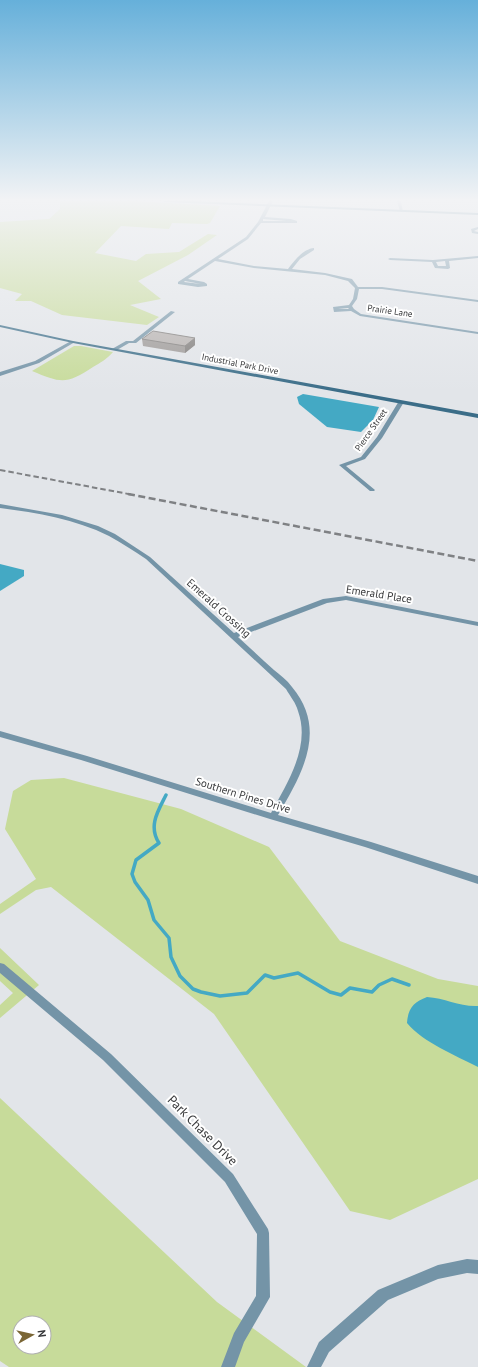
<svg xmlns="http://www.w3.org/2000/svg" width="478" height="1367" viewBox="0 0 478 1367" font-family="'PT Sans',sans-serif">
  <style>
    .green { fill: #c7db9a; fill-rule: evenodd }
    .water { fill: #44a9c4 }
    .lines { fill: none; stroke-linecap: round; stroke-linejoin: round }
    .stream { stroke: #44a9c4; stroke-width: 3.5 }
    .street { fill: #7494a7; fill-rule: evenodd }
    .secondary { fill: #3b6d88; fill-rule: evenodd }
    .rail-far1 { stroke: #7f8184; stroke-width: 2; stroke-dasharray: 5.5 3; stroke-linecap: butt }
    .rail { stroke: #7f8184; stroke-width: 2.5; stroke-dasharray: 7 3.5; stroke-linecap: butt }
    .wall { fill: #9d9997 }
    .shaded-wall { fill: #807d7b }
    .building { fill: #b7b2b0; stroke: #807d7b }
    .labels { text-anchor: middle; stroke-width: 4; stroke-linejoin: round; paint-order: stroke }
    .far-street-label { font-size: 9px; fill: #37383a; stroke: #fff }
    .street-label { font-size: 11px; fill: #37383a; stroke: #fff }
    .near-street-label { font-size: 13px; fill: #37383a; stroke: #fff }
  </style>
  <rect width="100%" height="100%" fill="#e2e5e9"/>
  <g class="green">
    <polygon points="60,201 137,201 220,206 210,223 207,224 172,223 169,229 121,226 95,253 136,261 146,254 179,252 208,234 217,235 188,255 138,281 161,299 130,305 159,317 147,325 62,315 31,301 15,301 22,294 0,288 0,222 49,219 60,209"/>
    <path d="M 74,346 L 81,346 L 113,352 C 107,359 100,363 93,367 C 66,385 61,383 32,371 Z"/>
    <polygon points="64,778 181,809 269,847 340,941 438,979 478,986 478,1179 390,1220 350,1211 214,1014 51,887 36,890 0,914 0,904 36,879 5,829 13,791 31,780"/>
    <polygon points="0,948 39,985 0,1018 0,1005 13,993 0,981"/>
    <path d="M 0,1098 L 217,1302 L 306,1367 L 9,1367 L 0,1361 ZM 20,1323 L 44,1323 L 44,1347 L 20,1347 Z"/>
  </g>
  <g class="water">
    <polygon points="303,394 379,407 373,420 361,432 327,427 299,404 297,397"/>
    <polygon points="0,564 24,570 24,576 0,591"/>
    <path d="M 427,997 C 445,998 460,1007 478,1006 L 478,1067 C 455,1055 424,1043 407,1023 C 408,1008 414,1002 427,997 Z"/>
  </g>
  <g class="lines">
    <path class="stream" d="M 166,795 C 158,811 148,826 159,843 L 136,860 L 132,874 L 135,882 L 148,900 L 154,920 L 169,938 L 171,957 L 180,976 L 193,989 L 201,992 L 220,996 L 247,993 L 265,975 L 274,978 L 298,973 L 330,992 L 341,995 L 350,988 L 372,992 L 379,985 L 392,979 L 409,985"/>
    <g class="street">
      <path d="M 269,201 L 273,201 L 265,217 L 291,219 L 297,221 L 297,223 L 261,223 L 248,239 L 218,259 L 254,266 L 288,269 C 294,261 303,249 314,248 L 314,250 L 300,259 L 292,269 L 325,273 L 352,279 L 358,287 L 382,287 L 478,300 L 478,302 L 382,289 L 359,289 L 357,299 L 352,306 L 354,309 L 361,314 L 478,332 L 478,334 L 360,316 L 351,311 L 334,312 L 333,307 L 349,305 L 353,299 L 355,288 L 348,281 L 325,275 L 254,268 L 215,261 L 188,279 L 204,282 L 207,284 L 207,286 L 198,287 L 178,284 L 178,282 L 246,237 L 258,222 ZM 263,219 L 286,221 L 263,221 ZM 185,281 L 201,284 L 184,282 ZM 348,308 L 349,309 L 338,309 Z"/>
      <polygon points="397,201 401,201 403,212 400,211"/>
      <polygon points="478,227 478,229 474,231 478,232 478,234 472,233 471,229"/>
      <path d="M 478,256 L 478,258 L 449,261 L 450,268 L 448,269 L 435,268 L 432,262 L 390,260 L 388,259 L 390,258 L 433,260 ZM 445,261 L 446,266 L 438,266 L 436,262 Z"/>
      <polygon points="171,311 175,312 136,343 129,343 117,350 112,349 126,341 133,341"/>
      <polygon points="71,341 75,342 39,363 0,376 0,372 35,361"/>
      <polygon points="399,401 404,402 382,438 365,459 346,466 375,490 374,491 370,491 339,465 361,457 377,437"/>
      <path d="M 0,504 L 62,515 L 98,526 L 115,534 L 150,557 L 234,633 L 323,599 L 346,596 L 478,622 L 478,626 L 346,600 L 327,603 L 238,637 C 250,648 262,659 274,670 C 280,675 287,680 292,687 C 328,730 302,774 278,815 L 371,842 L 478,876 L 478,884 L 365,847 L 270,819 L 81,760 L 0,737 L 0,731 L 87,756 L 271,813 C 287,783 311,747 298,711 C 296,703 290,696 286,689 L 146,559 C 134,551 122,543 109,536 C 75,519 38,513 0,508 Z"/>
      <polygon points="0,963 4,964 111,1054 233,1174 268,1229 269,1233 270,1297 244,1342 235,1367 221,1367 234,1333 256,1296 257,1234 225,1182 103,1060 0,973"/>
      <polygon points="467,1259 478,1260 478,1274 467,1273 438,1279 388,1300 329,1352 321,1367 307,1367 319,1342 378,1290 438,1265"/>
    </g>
    <g class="secondary">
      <polygon points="163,201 191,201 478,213 478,215 165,202"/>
      <polygon points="0,325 73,341 478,414 478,418 73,343 0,327"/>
    </g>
    <polyline class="rail-far1" points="0,470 134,495"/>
    <polyline class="rail" points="128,494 478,561"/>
  </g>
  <polygon class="wall" points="195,338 195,345 185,353 143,346 142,339"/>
  <polygon class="shaded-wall" points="195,338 195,345 185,353 185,346"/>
  <polygon class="building" points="153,331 195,338 185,346 142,339"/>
  <linearGradient id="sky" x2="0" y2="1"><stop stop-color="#66b0da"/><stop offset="0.51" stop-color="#f2f3f5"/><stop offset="1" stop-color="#f2f3f5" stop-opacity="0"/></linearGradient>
  <rect width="478" height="392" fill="url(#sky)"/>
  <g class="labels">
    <g class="far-street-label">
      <text transform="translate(390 311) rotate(8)" y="3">Prairie Lane</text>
      <text transform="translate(240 364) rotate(11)" y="3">Industrial Park Drive</text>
      <text transform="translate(371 430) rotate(-55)" y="3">Pierce Street</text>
    </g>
    <g class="street-label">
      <text transform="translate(379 594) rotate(9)" y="4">Emerald Place</text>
      <text transform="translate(219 608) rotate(42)" y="4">Emerald Crossing</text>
      <text transform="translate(243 795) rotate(17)" y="4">Southern Pines Drive</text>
    </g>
    <g class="near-street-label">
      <text transform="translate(203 1130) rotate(45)" y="5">Park Chase Drive</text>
    </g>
  </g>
  <g transform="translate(32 1335) rotate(82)"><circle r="19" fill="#ffffff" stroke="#afafb0"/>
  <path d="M0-3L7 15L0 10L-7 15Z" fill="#7a6635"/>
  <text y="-6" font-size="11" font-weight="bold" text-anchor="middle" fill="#37383a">N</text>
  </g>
</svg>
